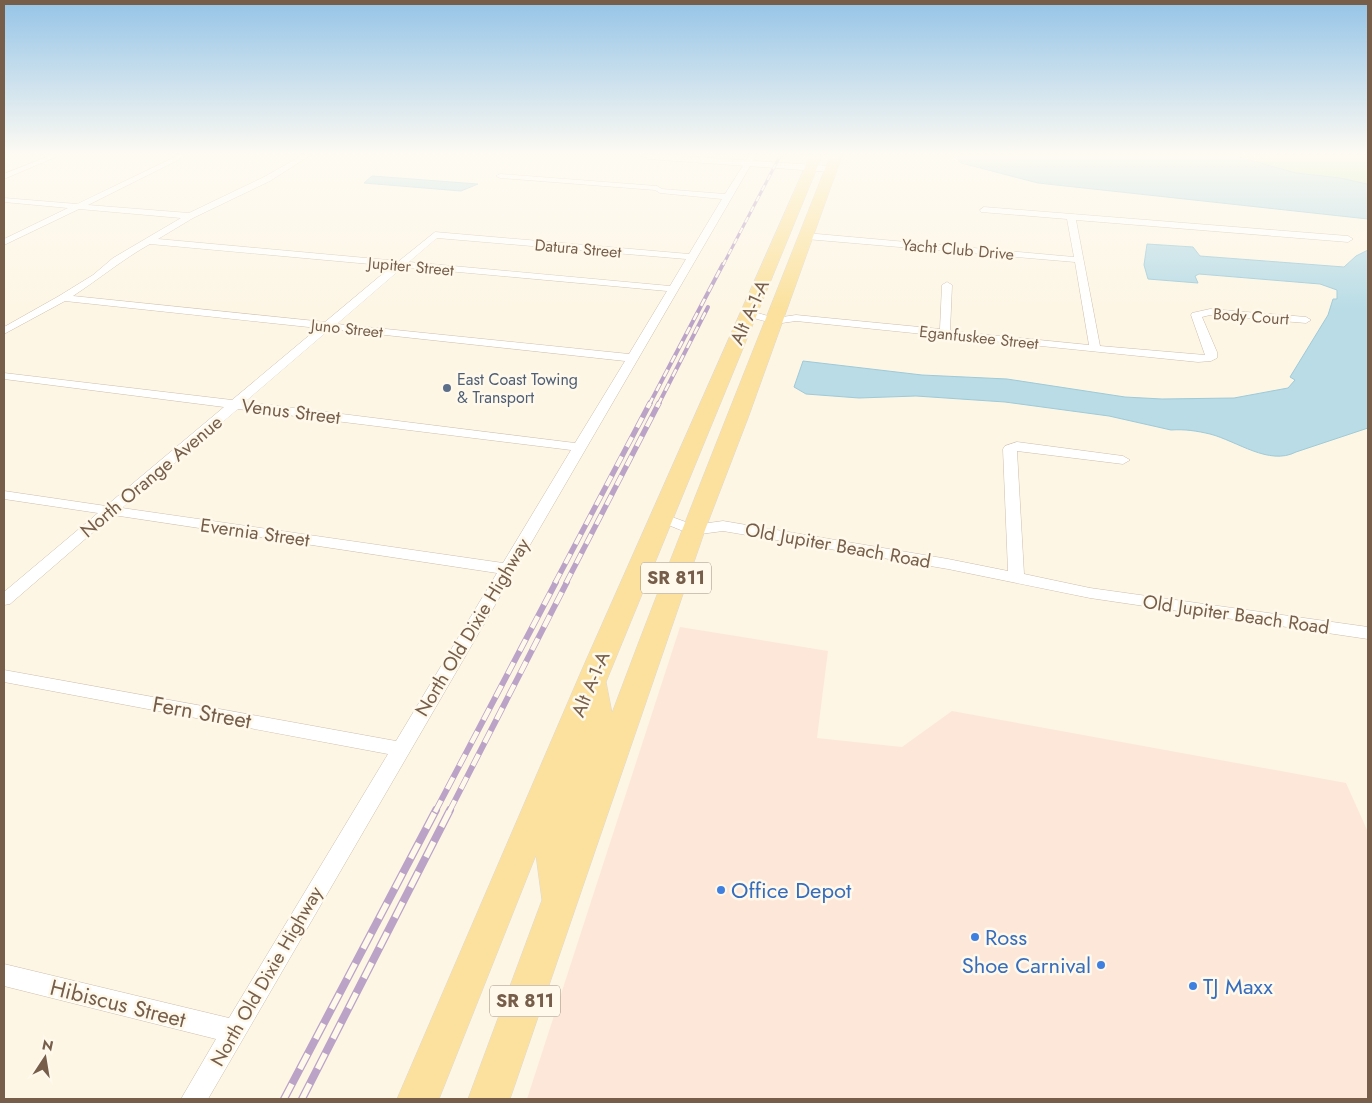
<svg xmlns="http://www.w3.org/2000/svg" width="1372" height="1103" viewBox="0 0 1372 1103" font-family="Jost,sans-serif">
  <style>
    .commercial { fill: #fde7d9 }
    .green { fill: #cfeac3 }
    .water { fill: #b9dce6; stroke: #9fcad8 }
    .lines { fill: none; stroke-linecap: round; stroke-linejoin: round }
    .minor-casing { stroke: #cebeab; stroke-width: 1 }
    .tertiary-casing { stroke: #cebeab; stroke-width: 1 }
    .primary-casing { stroke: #ded8d4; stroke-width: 1 }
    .minor { fill: #fff; fill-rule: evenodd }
    .tertiary { fill: #fff; fill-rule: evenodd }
    .primary { fill: #fbe19d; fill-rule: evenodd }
    .rail-far4-casing { stroke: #baa3c7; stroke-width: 3 }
    .rail-far3-casing { stroke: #baa3c7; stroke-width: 4 }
    .rail-far2-casing { stroke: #baa3c7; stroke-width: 5.5 }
    .rail-far1-casing { stroke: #baa3c7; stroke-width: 6 }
    .rail-casing { stroke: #baa3c7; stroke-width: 8 }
    .rail-far4 { stroke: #fff9ec; stroke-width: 2; stroke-dasharray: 6; stroke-linecap: butt }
    .rail-far3 { stroke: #fff9ec; stroke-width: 2.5; stroke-dasharray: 8; stroke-linecap: butt }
    .rail-far2 { stroke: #fff9ec; stroke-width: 4; stroke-dasharray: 11; stroke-linecap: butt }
    .rail-far1 { stroke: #fff9ec; stroke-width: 4.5; stroke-dasharray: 13; stroke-linecap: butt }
    .rail { stroke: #fff9ec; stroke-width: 5.5; stroke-dasharray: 17; stroke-linecap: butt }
    .service-dot { fill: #5c6f8a; stroke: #fff9ec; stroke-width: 2 }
    .shop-dot { fill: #3f7fe0; stroke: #fff9ec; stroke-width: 2 }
    .labels { text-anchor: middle; stroke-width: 5; stroke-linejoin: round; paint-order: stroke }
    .far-street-label { font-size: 16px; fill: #765e4a; stroke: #fff9ec }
    .far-service-label { font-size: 16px; fill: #4e5e75; stroke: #fff9ec; text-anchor: start }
    .shield { fill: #fff9ec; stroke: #9f8c7b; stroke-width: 1 }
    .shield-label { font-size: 18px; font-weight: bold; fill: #765e4a }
    .street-label { font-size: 19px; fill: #765e4a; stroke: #fff9ec }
    .near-street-label { font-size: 22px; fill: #765e4a; stroke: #fff9ec }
    .near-shop-label { font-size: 22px; fill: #366cbe; stroke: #fff9ec; text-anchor: start }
  </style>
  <rect width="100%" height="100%" fill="#fdf6e5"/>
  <polygon class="commercial" points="680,627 828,651 817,738 902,747 952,711 1346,783 1368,832 1368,1099 527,1099"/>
  <polygon class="green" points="1235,156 1368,156 1368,185 1340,178 1296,173"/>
  <g class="water">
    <polygon points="953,156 1235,156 1296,173 1340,178 1367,184 1368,185 1368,219 1038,183 961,163"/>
    <polygon points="372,176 478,184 461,191 364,183"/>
    <path d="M 1147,244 L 1193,247 L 1200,256 L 1344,267 L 1356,256 L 1368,250 L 1368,428 L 1296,452 C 1269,466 1237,441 1210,434 C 1197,431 1185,429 1171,430 L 1109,416 L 1005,402 L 916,396 L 859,398 L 806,394 L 794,387 L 803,361 L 922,375 L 1007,379 L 1125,397 L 1162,399 L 1234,398 L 1288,388 L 1295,380 L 1290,377 L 1328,315 L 1333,299 L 1337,299 L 1337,290 L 1320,284 L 1199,274 L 1195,276 L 1198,283 L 1148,279 L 1144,265 Z"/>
  </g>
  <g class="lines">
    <defs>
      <g id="minor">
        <polygon points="49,156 58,156 4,179 4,174"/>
        <path d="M 177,156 L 186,156 L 88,205 L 189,213 L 264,177 L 301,156 L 309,156 L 270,181 L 193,218 L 158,239 L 399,261 L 435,232 L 689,254 L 722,199 L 660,193 L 655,190 L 500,178 L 496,176 L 500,174 L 657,186 L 662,189 L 725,194 L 749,156 L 756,156 L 208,1099 L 181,1099 L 216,1039 L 4,986 L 4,964 L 229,1018 L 388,754 L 4,682 L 4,670 L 396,741 L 497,573 L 113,515 L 10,604 L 4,605 L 4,592 L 98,513 L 4,499 L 4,491 L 106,506 L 224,407 L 4,379 L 4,373 L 232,400 L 318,328 L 65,301 L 4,334 L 4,327 L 59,296 L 93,275 L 113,258 L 181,218 L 79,209 L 4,245 L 4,239 L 68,208 L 4,202 L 4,198 L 77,204 ZM 437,238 L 686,259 L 670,286 L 409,262 ZM 150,244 L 392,266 L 325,322 L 73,296 C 99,279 123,259 150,244 ZM 403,267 L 667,291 L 629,354 L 337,324 ZM 330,329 L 625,361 L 575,443 L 245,402 ZM 238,409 L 571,450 L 503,563 L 122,508 Z"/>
        <polygon points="984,207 1348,236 1353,239 1348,242 1076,220 1100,346 1205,355 1191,315 1192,313 1210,309 1306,317 1311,320 1306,323 1210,315 1202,317 1217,352 1217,358 1211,361 1198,362 796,321 775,324 743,315 742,313 747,310 775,318 796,315 940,329 942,285 947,282 952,285 950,331 1089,345 1075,262 806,239 802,236 806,233 1074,257 1067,219 981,212 980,210"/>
        <polygon points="1017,442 1123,456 1130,460 1123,464 1017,451 1024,574 1090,588 1368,627 1368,639 1090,598 948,569 723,531 693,535 656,520 654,517 656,514 661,513 694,525 723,521 948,559 1008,571 1003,449 1005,446"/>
      </g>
      <polygon id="tertiary" points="643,156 681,156 831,166 836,169 831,172 648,159"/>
      <path id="primary" d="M 810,156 L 822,156 L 606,682 L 612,713 C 682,526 757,342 830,156 L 842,156 L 748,418 L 705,530 L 510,1099 L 468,1099 L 542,900 L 536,855 L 439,1099 L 397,1099 L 584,665 Z"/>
    </defs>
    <use href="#minor" class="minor-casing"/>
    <use href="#tertiary" class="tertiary-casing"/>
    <use href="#primary" class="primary-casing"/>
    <use href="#minor" class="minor"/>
    <use href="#tertiary" class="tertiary"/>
    <use href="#primary" class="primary"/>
    <defs>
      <polyline id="rail-far4" points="723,265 780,156"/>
      <g id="rail-far3">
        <polyline points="649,405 723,264"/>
        <polyline points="658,405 708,307"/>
      </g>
      <g id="rail-far2">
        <polyline points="555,583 650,403"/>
        <polyline points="566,583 659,403"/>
      </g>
      <g id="rail-far1">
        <polyline points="435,812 556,582"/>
        <polyline points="449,812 567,582"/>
      </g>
      <g id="rail">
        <polyline points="284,1099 436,810"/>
        <polyline points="302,1099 450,810"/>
      </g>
    </defs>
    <use href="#rail-far4" class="rail-far4-casing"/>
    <use href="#rail-far3" class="rail-far3-casing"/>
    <use href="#rail-far2" class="rail-far2-casing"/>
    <use href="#rail-far1" class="rail-far1-casing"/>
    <use href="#rail" class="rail-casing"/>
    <use href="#rail-far4" class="rail-far4"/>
    <use href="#rail-far3" class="rail-far3"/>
    <use href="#rail-far2" class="rail-far2"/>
    <use href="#rail-far1" class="rail-far1"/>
    <use href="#rail" class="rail"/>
  </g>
  <linearGradient id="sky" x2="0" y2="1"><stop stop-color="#95c4e7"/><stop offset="0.5" stop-color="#fefbf3"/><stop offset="1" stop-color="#fefbf3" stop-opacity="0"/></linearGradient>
  <rect width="1372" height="310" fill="url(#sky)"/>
  <circle class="service-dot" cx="447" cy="388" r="5"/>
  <g class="shop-dot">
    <circle cx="721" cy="890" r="5"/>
    <circle cx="975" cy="937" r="5"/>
    <circle cx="1101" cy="965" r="5"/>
    <circle cx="1193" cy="986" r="5"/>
  </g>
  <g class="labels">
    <g class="far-street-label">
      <text transform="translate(578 248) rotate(5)" y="6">Datura Street</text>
      <text transform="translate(958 249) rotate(5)" y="6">Yacht Club Drive</text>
      <text transform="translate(411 266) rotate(5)" y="6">Jupiter Street</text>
      <text transform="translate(1251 316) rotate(4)" y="6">Body Court</text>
      <text transform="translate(347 328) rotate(6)" y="6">Juno Street</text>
      <text transform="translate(979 337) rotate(6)" y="6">Eganfuskee Street</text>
    </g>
    <g class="far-service-label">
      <text x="457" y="385">East Coast Towing<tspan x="457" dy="18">&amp; Transport</tspan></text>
    </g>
    <g class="shield">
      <rect x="641" y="562.5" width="70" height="31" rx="4"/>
      <rect x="490" y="985.5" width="70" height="31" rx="4"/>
    </g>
    <g class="shield-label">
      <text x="676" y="584">SR 811</text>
      <text x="525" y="1007">SR 811</text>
    </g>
    <g class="street-label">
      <text transform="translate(749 312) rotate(-66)" y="7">Alt A-1-A</text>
      <text transform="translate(291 411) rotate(7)" y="7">Venus Street</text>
      <text transform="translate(151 476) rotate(-40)" y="7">North Orange Avenue</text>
      <text transform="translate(255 532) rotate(8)" y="7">Evernia Street</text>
      <text transform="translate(838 545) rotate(10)" y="7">Old Jupiter Beach Road</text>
      <text transform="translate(1236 614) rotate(8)" y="7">Old Jupiter Beach Road</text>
      <text transform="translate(472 627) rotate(-59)" y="7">North Old Dixie Highway</text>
      <text transform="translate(590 684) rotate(-67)" y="7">Alt A-1-A</text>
      <text transform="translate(266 976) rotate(-60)" y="7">North Old Dixie Highway</text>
    </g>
    <g class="near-street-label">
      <text transform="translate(202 712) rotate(10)" y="8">Fern Street</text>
      <text transform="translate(118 1003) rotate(14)" y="8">Hibiscus Street</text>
    </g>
    <g class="near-shop-label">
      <text x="731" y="898">Office Depot</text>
      <text x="985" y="945">Ross</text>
      <text x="1091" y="973" text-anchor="end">Shoe Carnival</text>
      <text x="1203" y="994">TJ Maxx</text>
    </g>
  </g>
  <rect width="1372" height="1103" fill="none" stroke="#765e4a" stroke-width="10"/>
  <g transform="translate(45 1058) rotate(12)" stroke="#fff9ec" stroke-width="4" paint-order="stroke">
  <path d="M0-4L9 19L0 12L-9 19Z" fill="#765e4a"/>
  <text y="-8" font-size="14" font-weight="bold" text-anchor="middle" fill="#765e4a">N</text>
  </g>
</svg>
